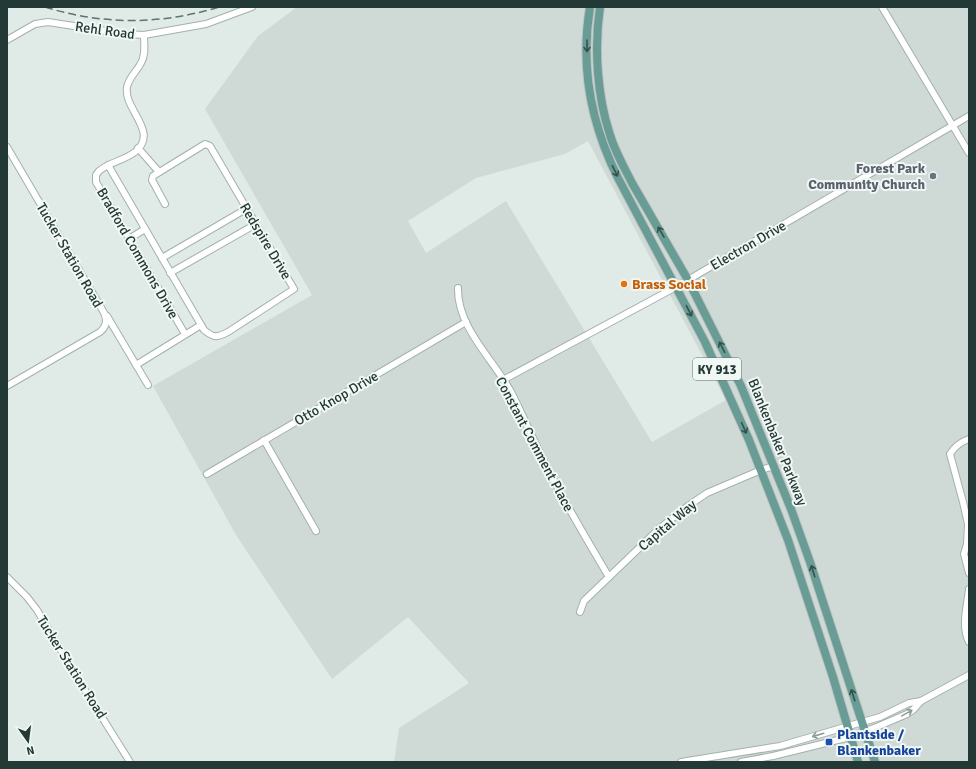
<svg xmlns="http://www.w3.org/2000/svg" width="976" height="769" viewBox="0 0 976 769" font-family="Signika,sans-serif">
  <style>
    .built { fill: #cfdad6; fill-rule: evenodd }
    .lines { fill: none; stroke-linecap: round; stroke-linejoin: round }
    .minor-casing { stroke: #a3b1ae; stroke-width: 8 }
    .major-casing { stroke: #bdc4c2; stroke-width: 10 }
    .minor { stroke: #fff; stroke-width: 6 }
    .major { stroke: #689c95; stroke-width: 8 }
    .rail { stroke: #5c7571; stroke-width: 1.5; stroke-dasharray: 8 4; stroke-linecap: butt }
    .oneway { stroke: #34524d }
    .oneway2 { stroke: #909c9a }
    .worship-dot { fill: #6b7280; stroke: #f0f7f4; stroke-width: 1.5 }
    .food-dot { fill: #e8710a; stroke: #f0f7f4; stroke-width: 1.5 }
    .transit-dot { fill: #1a4fb4; stroke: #f0f7f4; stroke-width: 1.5 }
    .labels { text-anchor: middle; stroke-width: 4; stroke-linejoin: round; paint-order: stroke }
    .shield { fill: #f0f7f4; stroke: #60726e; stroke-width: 1 }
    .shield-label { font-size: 13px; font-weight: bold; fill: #223935 }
    .street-label { font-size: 14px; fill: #223935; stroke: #f0f7f4 }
    .worship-label { font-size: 14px; font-weight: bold; fill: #5b616d; stroke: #f0f7f4; text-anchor: end }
    .food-label { font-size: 14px; font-weight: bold; fill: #c56008; stroke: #f0f7f4; text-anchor: start }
    .transit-label { font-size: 14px; font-weight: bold; fill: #164399; stroke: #f0f7f4; text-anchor: start }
  </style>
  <rect width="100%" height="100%" fill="#e0eae7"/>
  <path class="built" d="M 297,7 L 969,7 L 969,762 L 394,762 L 399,728 L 469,683 L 408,617 L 332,679 L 236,535 L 153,386 L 312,295 L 205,109 L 258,36 ZM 588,141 L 726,400 L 652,442 L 506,201 L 426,253 L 408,221 L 476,178 L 565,154 Z"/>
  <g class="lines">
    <defs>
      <g id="minor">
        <polyline points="882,7 969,153"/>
        <path d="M 144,35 C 144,44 146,55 141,63 C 137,71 129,77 127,87 C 123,109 160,132 135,152 C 125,160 110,162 99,171 L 96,175 L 96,182 L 185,334"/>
        <polyline points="7,40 35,24 48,22 125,34 144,35 206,24 252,7"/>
        <path d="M 7,147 L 103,311 C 108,319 107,326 100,332 L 7,386"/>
        <polyline points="138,148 159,172"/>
        <path d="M 108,165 L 204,330 C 214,338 216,338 228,332 L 294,289 L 210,146 L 205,144 L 153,176 L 152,180 L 165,204"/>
        <polyline points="129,239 145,229"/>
        <polyline points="162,258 246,209"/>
        <polyline points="170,273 256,224"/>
        <path d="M 458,288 C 457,327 493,359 511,392 C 523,415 533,440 545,463 C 564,502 587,540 609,577"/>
        <polyline points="107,316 148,385"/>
        <polyline points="136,365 201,325"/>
        <polyline points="503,380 676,287 969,116"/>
        <path d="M 969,439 C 960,442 955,446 950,454 L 963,502 L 968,524 L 967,544 L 964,554 L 969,573"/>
        <polyline points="264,440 316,531"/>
        <polyline points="207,474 466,322"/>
        <polyline points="7,577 27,597 37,610 78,679 130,762"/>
        <path d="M 969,589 C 967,607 961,626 969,642"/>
        <polyline points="580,612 584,601 660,528 688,506 707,493 761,470 774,466"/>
        <polyline points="681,762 780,746 852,725 880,717 909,703 921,701 969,675"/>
        <polyline points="741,762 773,756 850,737 879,726 907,714 913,710 921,701"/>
      </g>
      <g id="major">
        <path d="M 590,7 C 580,67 591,124 618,178 L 705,342 L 749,440 L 788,540 L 833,677 L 858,762"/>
        <path d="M 600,7 C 594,47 597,96 610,135 C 615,152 624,167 632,183 L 688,280 L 741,386 L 791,509 L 810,562 L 875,762"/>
      </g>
    </defs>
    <use href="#minor" class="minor-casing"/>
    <use href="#major" class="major-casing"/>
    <use href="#minor" class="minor"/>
    <use href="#major" class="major"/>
    <path class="rail" d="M 45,7 C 103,25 160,25 219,7"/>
  </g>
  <defs><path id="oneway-shaft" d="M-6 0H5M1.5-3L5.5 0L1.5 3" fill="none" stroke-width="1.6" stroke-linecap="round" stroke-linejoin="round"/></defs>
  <g class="oneway">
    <use href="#oneway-shaft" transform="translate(587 46) rotate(90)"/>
    <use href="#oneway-shaft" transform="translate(615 171) rotate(64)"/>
    <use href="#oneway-shaft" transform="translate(661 232) rotate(-120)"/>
    <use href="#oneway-shaft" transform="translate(689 311) rotate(63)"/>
    <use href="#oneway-shaft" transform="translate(722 347) rotate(-117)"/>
    <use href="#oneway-shaft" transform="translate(744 428) rotate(66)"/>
    <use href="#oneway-shaft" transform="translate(813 571) rotate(-107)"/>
    <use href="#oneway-shaft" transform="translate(853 695) rotate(-108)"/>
  </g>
  <g class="oneway2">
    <use href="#oneway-shaft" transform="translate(907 713) rotate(-29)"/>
    <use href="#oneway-shaft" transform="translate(818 735) rotate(164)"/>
  </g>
  <circle class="worship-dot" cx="933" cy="176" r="4"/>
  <circle class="food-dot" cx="624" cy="284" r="4"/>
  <rect class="transit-dot" x="825" y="738" width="8" height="8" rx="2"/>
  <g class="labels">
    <rect class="shield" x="693" y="358" width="48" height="22" rx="3"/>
    <g class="shield-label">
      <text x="717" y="374">KY 913</text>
    </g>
    <g class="street-label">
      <text transform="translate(105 30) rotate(8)" y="5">Rehl Road</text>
      <text transform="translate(266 241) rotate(59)" y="5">Redspire Drive</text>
      <text transform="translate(748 245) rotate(-30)" y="5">Electron Drive</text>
      <text transform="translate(138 253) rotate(60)" y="5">Bradford Commons Drive</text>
      <text transform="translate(70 255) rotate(60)" y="5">Tucker Station Road</text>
      <text transform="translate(336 398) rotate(-30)" y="5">Otto Knop Drive</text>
      <text transform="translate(778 442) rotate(68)" y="5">Blankenbaker Parkway</text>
      <text transform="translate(535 444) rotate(62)" y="5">Constant Comment Place</text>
      <text transform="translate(667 525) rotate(-40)" y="5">Capital Way</text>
      <text transform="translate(72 667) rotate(58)" y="5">Tucker Station Road</text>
    </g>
    <g class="worship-label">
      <text x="925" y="173">Forest Park<tspan x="925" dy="16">Community Church</tspan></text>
    </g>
    <g class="food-label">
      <text x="632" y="289">Brass Social</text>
    </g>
    <g class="transit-label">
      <text x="837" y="739">Plantside /<tspan x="837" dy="16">Blankenbaker</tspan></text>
    </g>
  </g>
  <rect width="976" height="769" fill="none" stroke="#223935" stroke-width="16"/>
  <g transform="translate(28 741) rotate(166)" stroke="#f0f7f4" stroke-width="3" paint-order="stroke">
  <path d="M0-3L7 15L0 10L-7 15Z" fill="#223935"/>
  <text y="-6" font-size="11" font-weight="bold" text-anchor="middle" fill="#223935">N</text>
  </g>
</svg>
